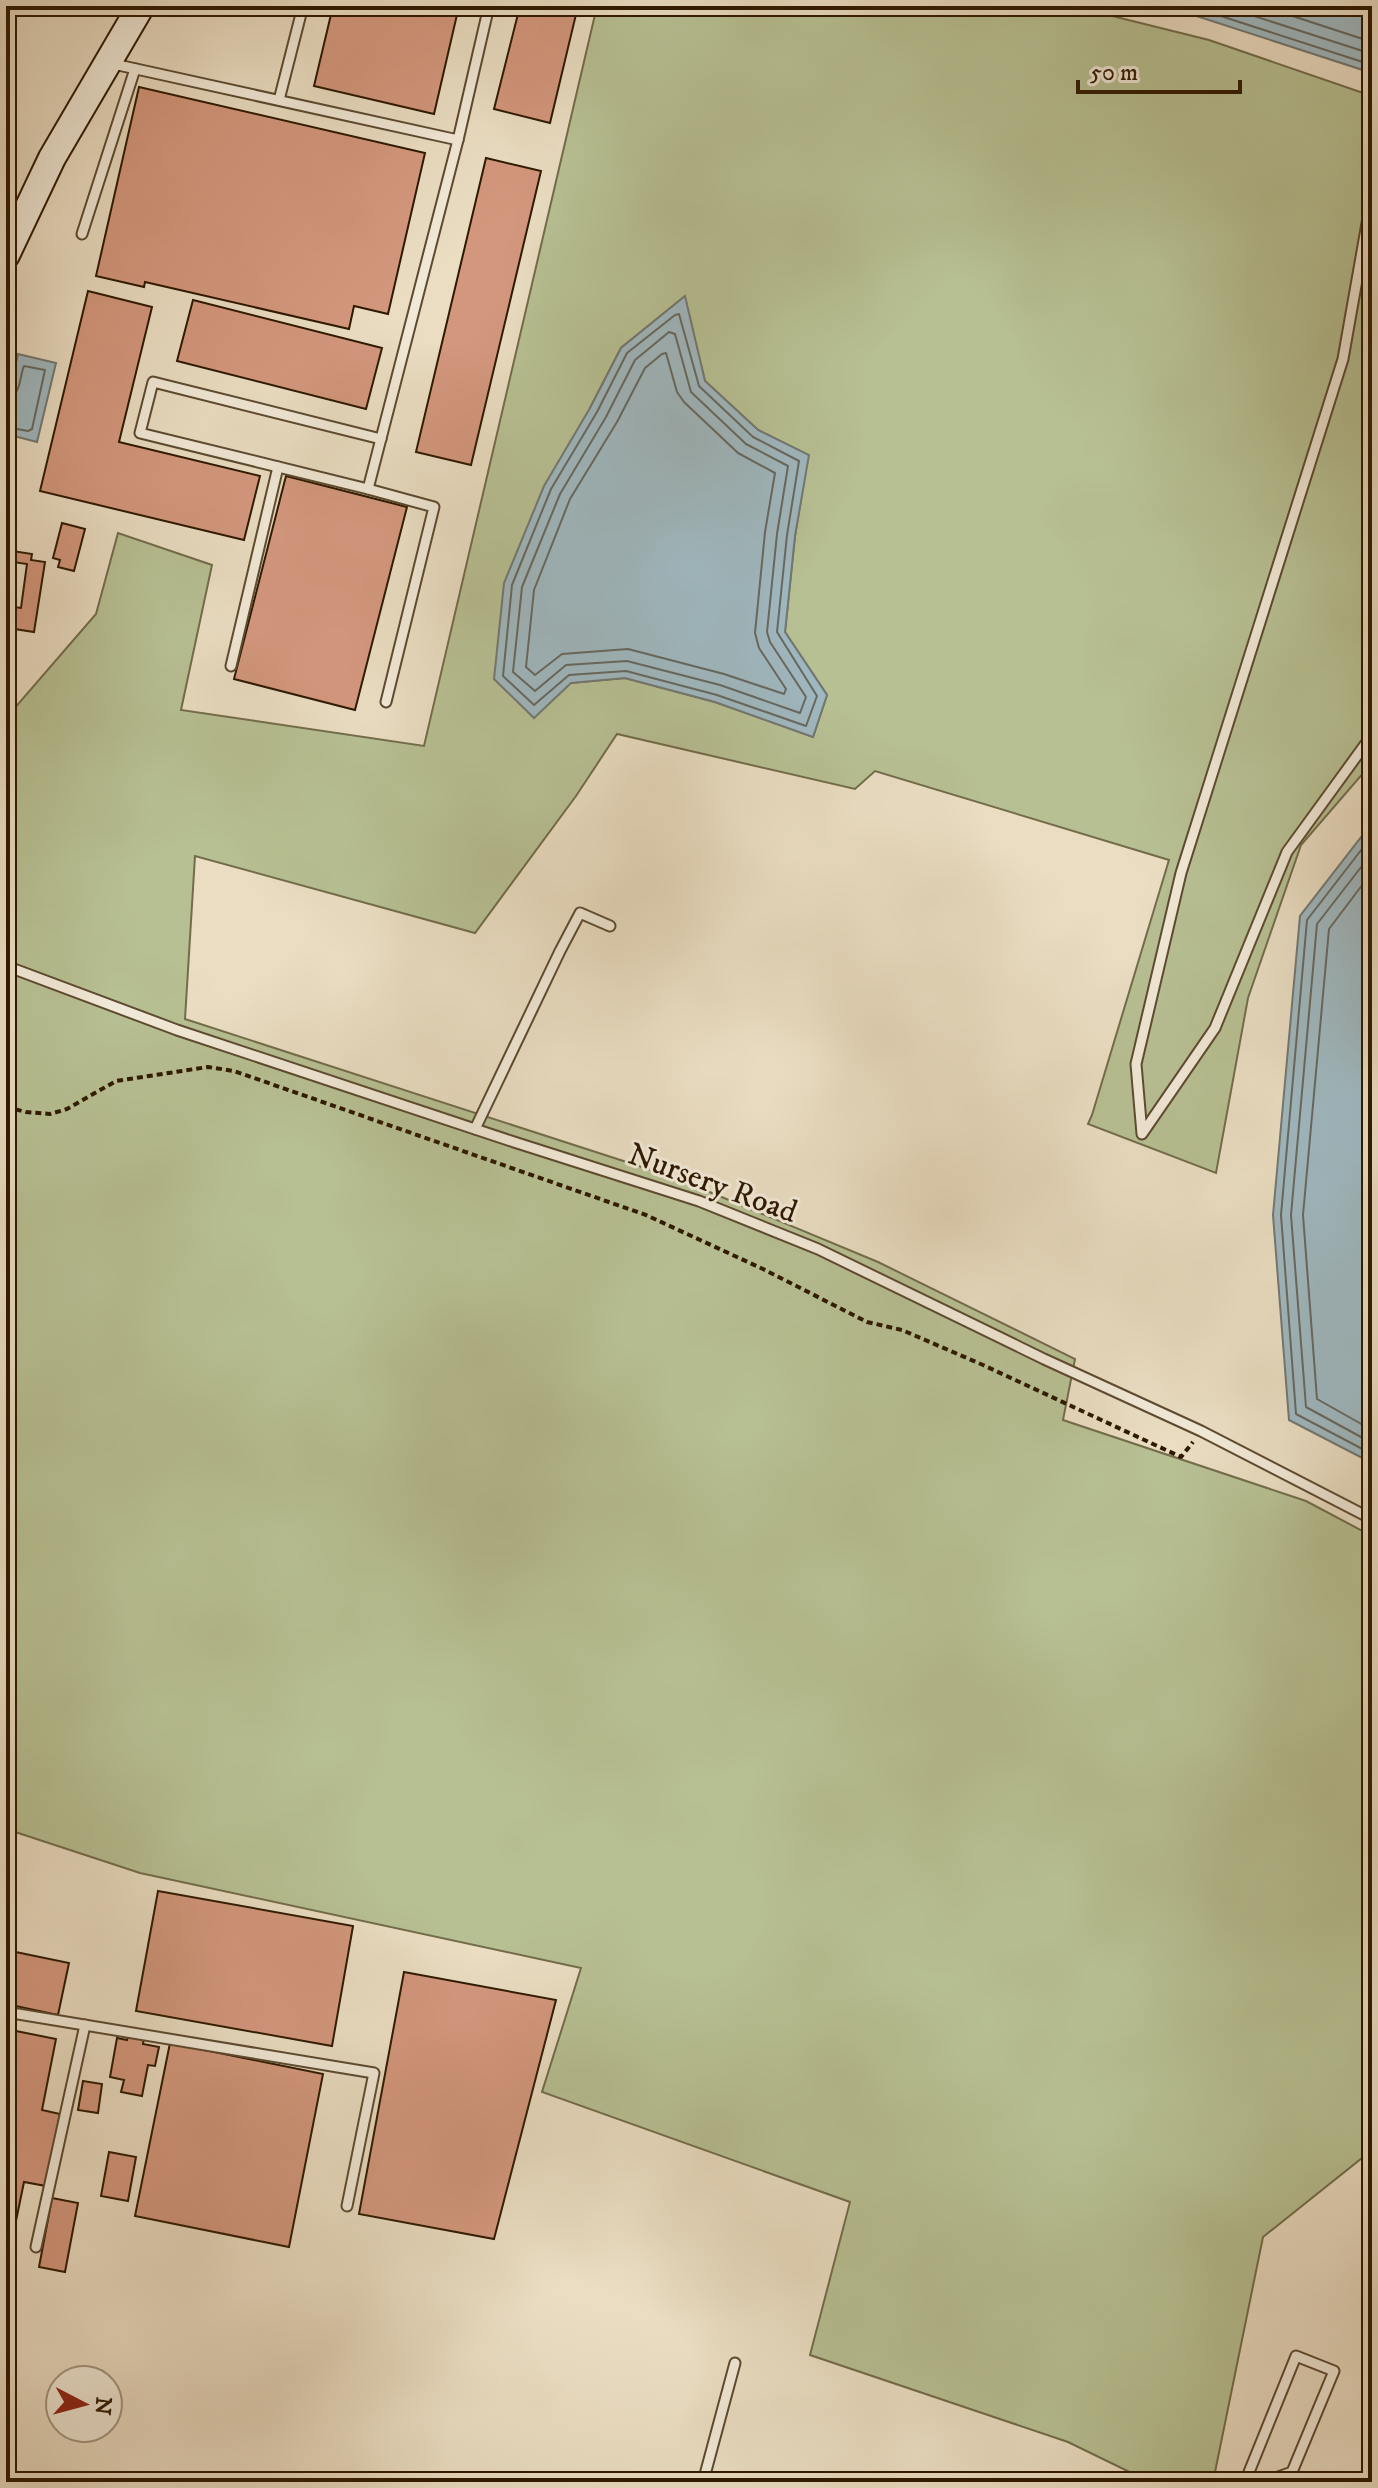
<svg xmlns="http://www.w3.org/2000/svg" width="1378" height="2488" viewBox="0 0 1378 2488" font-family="'IM FELL DW Pica',serif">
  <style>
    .green { fill: #b7c093; stroke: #726c4a; stroke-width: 2; fill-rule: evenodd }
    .water { fill: #9fb8c0; stroke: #727873; stroke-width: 2 }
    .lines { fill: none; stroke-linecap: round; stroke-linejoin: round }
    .shore { stroke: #666860; stroke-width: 2 }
    .building { fill: #d3977d; stroke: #2e1900; stroke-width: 2 }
    .service-casing { stroke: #5d4a30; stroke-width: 13 }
    .secondary-casing { stroke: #2e1900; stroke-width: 30 }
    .path { stroke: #2e1900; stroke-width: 4; stroke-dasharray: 6 4; stroke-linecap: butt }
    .service { stroke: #f1e9d7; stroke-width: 9 }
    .secondary { stroke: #f1e9d7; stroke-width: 26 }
    .labels { text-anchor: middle; stroke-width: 6; stroke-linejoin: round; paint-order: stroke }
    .street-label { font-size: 32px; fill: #2e1900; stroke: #f1e9d7 }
  </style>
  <rect width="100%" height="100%" fill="#eaddc2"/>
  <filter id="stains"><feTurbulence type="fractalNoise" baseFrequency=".0025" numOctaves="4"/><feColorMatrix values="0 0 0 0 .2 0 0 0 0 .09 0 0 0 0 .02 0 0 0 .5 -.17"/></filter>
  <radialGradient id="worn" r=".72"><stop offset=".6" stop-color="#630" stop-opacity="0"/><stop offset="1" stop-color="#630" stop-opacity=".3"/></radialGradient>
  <path class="green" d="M 597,6 L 1072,6 L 1209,40 L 1372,96 L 1372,763 L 1301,845 L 1248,998 L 1216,1173 L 1088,1124 L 1092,1115 L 1169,860 L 875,771 L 855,789 L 617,734 L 576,796 L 475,933 L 195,856 L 185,1019 L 676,1178 L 878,1262 L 1075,1359 L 1063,1420 L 1306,1501 L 1372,1536 L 1372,2150 L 1263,2237 L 1213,2482 L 1150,2482 L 1068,2442 L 810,2355 L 850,2202 L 542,2092 L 581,1968 L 140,1873 L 6,1829 L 6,718 L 96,614 L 118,533 L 212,565 L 181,710 L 424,746 ZM 684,297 L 705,381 L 758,430 L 808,455 L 795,536 L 785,632 L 827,695 L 813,737 L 715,702 L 625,678 L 571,683 L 590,408 L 621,348 Z"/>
  <g class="water">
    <polygon points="1166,6 1372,6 1372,73 1181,11"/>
    <polygon points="685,296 705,381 758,430 809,455 795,536 785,632 827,695 813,737 715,702 625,678 571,683 534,718 494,679 504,583 544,486 590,408 621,348"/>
    <polygon points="18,354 56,363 37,442 6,434 6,405"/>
    <polygon points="1372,823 1372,1463 1289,1420 1273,1215 1300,916"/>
  </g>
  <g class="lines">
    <g class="shore">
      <polyline points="1190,6 1372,65"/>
      <polyline points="1223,6 1372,54"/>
      <polyline points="1262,6 1372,42"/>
      <polygon points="679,314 699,386 753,437 799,461 787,535 777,632 817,696 806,726 717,695 626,671 569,675 534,705 503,676 512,585 551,489 597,412 627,353 675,315"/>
      <polygon points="669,332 675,334 691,392 746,444 788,466 777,534 767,632 770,642 806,697 800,713 720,685 627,661 566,665 535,691 513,672 522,587 560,494 606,417 635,360"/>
      <polygon points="666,353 677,392 684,402 738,453 775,473 765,532 755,633 759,648 786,689 784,694 724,674 628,649 562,654 535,675 526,667 534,590 570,499 617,422 645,368 662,354"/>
      <path d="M 6,397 C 22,396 19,377 24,366 L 45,370 L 32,429 L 28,431 L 6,427"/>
      <polyline points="1372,836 1307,920 1281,1215 1296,1414 1372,1454"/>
      <polyline points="1372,853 1317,924 1291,1215 1306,1407 1372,1443"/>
      <polyline points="1372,872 1329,929 1303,1215 1317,1399 1372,1430"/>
    </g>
  </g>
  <g class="building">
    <polygon points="333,6 459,6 434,114 314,86"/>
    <polygon points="520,6 578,6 550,123 494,109"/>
    <polygon points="139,87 425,153 388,314 354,306 349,329 145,282 144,287 96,276"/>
    <polygon points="486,158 541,171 471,465 416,452"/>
    <polygon points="88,291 152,307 119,442 260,476 244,540 40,491"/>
    <polygon points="193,300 382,348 366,409 177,361"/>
    <polygon points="286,476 407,507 355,710 234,679"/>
    <polygon points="62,523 85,529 74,571 58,567 60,560 53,558"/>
    <polygon points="6,550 32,554 31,560 45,562 34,632 8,628 6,645 6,606 21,608 27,564 6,561"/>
    <polygon points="158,1891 353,1926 332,2046 136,2011"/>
    <polygon points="6,1950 69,1963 58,2015 6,2004"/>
    <polygon points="404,1972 556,2000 494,2239 359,2214"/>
    <polygon points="6,2029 56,2039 42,2110 60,2114 46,2186 24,2182 9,2255 6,2254"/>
    <polygon points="128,2035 144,2038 143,2044 159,2047 155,2066 148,2065 142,2096 121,2092 124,2080 110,2077 117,2038 127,2040"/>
    <polygon points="170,2043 323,2074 289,2247 135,2216"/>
    <polygon points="83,2081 102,2084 98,2113 78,2110"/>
    <polygon points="109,2152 136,2157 128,2201 101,2196"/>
    <polygon points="52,2198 78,2203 65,2272 39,2267"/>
  </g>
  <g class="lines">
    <defs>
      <g id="service">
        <polyline points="78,7 78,6"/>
        <polyline points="109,63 458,140"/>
        <polyline points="279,100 303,6"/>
        <polyline points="1372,195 1343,359 1181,873 1136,1064 1142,1134 1215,1028 1287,852 1372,735"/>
        <polyline points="82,234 135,69"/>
        <polyline points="368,489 140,433 153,382 381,439"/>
        <polyline points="231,666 278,467"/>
        <polyline points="386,702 434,507 368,489 458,140 489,6"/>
        <polyline points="6,966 177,1030 514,1142 699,1201 818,1249 1044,1359 1201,1431 1372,1519"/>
        <polyline points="475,1129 560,951 580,913 610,926"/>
        <polyline points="6,2012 374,2073 347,2206"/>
        <polyline points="36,2247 85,2025"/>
        <polyline points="703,2482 735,2363"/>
        <polyline points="1245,2482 1296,2356 1334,2371 1292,2472 1264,2482"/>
      </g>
      <polyline id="secondary" points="6,255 52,158 141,6"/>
    </defs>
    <use href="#service" class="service-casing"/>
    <use href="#secondary" class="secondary-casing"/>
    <polyline class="path" points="6,1107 26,1112 50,1114 67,1109 116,1081 208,1067 234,1071 646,1215 763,1269 867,1322 902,1330 983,1365 1181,1457 1193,1442"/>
    <use href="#service" class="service"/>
    <use href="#secondary" class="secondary"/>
  </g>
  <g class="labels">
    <g class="street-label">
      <text transform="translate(713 1182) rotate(20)" y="11">Nursery Road</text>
    </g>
  </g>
  <rect width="1378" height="2488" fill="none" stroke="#eaddc2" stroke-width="32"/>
  <rect x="8" y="8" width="1362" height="2472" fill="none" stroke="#2e1900" stroke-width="4"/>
  <rect x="16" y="16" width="1346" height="2456" fill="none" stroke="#2e1900" stroke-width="2"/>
  <g transform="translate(84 2404) rotate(96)"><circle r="38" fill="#f1e9d7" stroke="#a39681" stroke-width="2"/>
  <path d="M0-6L14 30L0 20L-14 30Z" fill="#8f2418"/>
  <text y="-12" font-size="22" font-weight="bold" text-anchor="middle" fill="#2e1900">N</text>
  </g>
  <path d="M1078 80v12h162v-12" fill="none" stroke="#2e1900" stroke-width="4"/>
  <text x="1090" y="80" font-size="24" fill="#2e1900" stroke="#f1e9d7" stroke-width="6" paint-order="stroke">50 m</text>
  <rect width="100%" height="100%" filter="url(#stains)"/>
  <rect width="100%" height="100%" fill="url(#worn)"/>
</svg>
